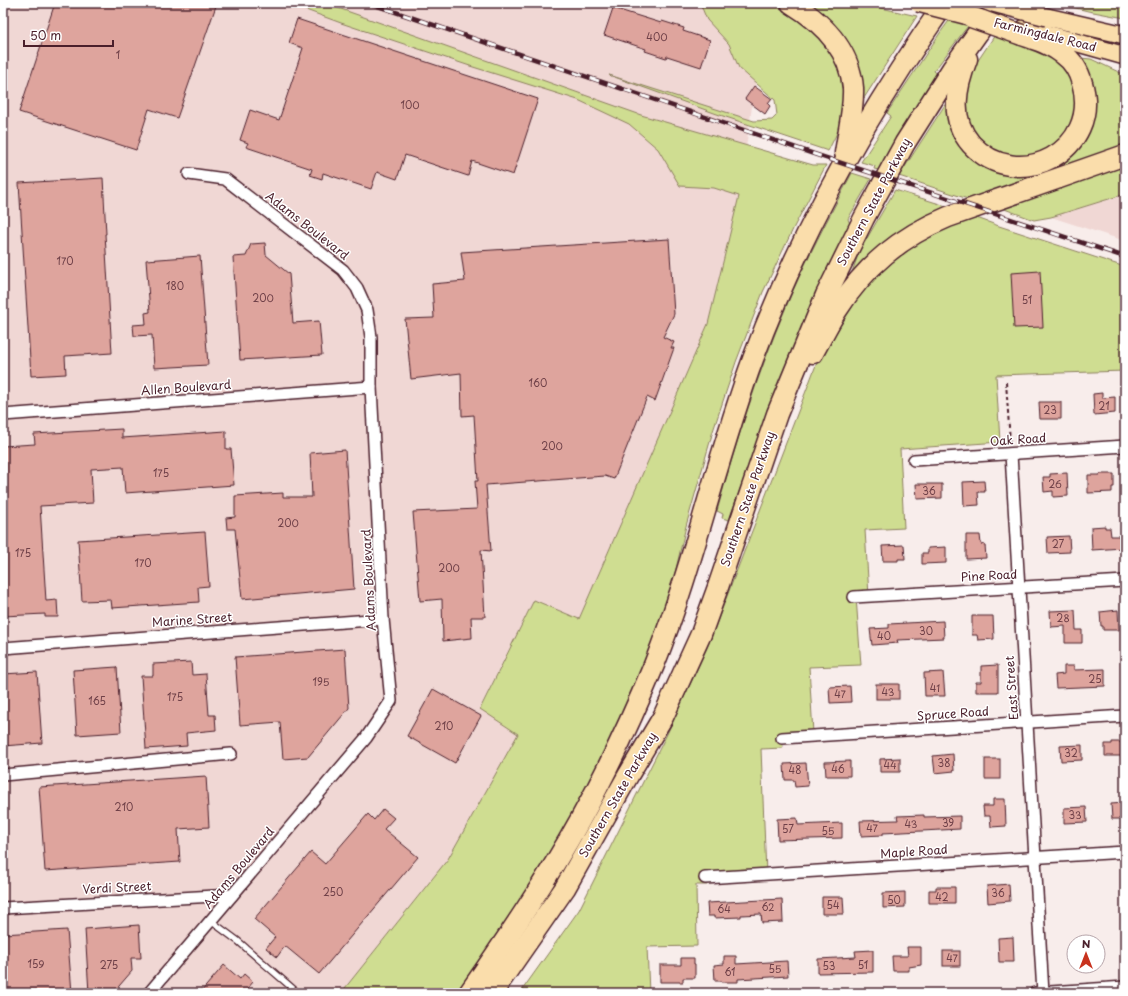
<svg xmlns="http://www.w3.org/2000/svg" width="1128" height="996" viewBox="0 0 1128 996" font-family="'Playpen Sans',sans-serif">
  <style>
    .built { fill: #f0d7d4 }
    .green { fill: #cfdd91; stroke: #8c7e5e }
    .building { fill: #dea49d; stroke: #4a1f2b }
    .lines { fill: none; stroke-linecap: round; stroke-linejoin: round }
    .lane-casing { stroke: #4a1f2b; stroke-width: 8 }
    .street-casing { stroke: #4a1f2b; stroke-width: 14 }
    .primary-casing { stroke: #4a1f2b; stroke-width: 20 }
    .highway-casing { stroke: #4a1f2b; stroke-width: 23 }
    .path { stroke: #4a1f2b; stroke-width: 2; stroke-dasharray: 4 3; stroke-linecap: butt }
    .lane { stroke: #fff; stroke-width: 5.5 }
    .street { stroke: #fff; stroke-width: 11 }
    .primary { stroke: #faddab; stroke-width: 17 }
    .highway { stroke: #faddab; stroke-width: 20 }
    .rail-casing { stroke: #4a1f2b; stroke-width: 4.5 }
    .rail { stroke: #fff; stroke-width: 3; stroke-dasharray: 9; stroke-linecap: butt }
    .primary-bridge-casing { stroke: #4a1f2b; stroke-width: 20; stroke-linecap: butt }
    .highway-bridge-casing { stroke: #4a1f2b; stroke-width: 23; stroke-linecap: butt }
    .primary-bridge { stroke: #faddab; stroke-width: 17 }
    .highway-bridge { stroke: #faddab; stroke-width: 20 }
    .labels { text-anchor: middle; stroke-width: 3; stroke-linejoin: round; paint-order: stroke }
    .number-label { font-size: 10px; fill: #6f4048 }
    .street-label { font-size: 12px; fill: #4a1f2b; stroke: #fff }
  </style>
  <rect width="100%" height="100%" fill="#f8edeb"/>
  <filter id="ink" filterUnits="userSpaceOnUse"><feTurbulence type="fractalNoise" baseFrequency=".025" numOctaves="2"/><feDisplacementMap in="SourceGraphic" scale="8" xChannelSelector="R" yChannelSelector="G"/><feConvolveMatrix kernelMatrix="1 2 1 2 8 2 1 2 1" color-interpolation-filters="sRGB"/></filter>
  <g filter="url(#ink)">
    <g class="built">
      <polygon points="3,3 754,3 766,10 739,196 708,324 579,619 534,600 480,708 518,734 448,859 341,993 3,993"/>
      <polygon points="1125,194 1125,241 1051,217"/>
    </g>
    <g class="green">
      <polygon points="287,3 324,3 641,115 813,165 826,165 794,227 763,292 736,362 713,431 686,526 668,603 617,730 588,788 538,873 458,993 341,993 448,859 518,734 480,709 534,600 579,619 708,324 739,196 714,188 680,186 658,149 629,124 578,100 470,66 341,23"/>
      <polygon points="700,3 778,3 800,17 830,45 843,73 844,128 837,133 828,151 717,114 609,75 754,121 772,120 777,115 775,100 739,68 729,44 707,20"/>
      <polygon points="801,3 859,3 917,16 864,98 860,97"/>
      <polygon points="962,3 987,3 964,31 934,71 939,75 879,170 874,169 875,166 861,162 891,116 887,113 940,33"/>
      <polygon points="1055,3 1125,3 1125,18 1088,11"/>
      <polygon points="995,35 1032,48 1059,62 1076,80 1076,125 1049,155 1009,161 968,132 962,92 975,65"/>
      <polygon points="1080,58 1091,59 1125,75 1125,150 977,202 899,176 950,97 966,149 1043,170 1063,162 1077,147"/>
      <polygon points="1125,163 1125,194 1051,217 1034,220 999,207"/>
      <path d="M 852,173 L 871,179 L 848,219 L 850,224 L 809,310 L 775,391 L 729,520 L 722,518 L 723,514 L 717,511 C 736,442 758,373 786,307 C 805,261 829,217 852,173 Z"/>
      <polygon points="895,190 959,210 849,281 859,252"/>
      <polygon points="974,217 999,226 1125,267 1125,371 996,375 1000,442 900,449 904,528 865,530 869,596 856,597 861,665 809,667 813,733 782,736 783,748 761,749 766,874 706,879 707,885 696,885 697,946 647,947 649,993 520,993 579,910 667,734 707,648 816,365 849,312 864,288 896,257 937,232"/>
    </g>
    <g class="building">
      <polygon points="55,3 217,3 177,118 149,109 136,150 19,112"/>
      <polygon points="613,8 661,23 662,21 684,28 683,31 710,40 701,67 667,56 666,58 645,51 646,49 604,35"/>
      <polygon points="297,19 538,99 513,175 472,161 468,176 405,155 397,179 377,172 371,189 323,173 322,179 310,175 312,169 246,147 248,143 240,140 250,110 279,120 303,48 289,43"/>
      <polygon points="754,86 772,99 768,104 770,106 765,114 745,99"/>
      <polygon points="103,178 106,234 105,234 112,353 65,356 66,374 31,376 19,183"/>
      <polygon points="669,239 674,314 663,337 674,342 671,348 674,348 655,401 647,397 614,479 605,476 486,485 491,551 481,550 485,617 471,617 472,638 443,641 442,599 420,601 413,512 477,509 475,481 478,481 474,415 462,416 461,373 411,379 405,319 434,318 432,284 465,281 461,252"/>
      <polygon points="265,243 266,255 289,274 293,323 319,321 322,355 240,360 233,257 246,256 251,244"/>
      <polygon points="200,256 208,365 154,368 152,335 134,336 133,325 146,324 145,313 150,312 146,260"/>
      <polygon points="1040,271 1043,327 1014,328 1011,273"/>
      <polygon points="1102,393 1102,398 1115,397 1115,413 1094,415 1093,394"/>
      <polygon points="1039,402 1061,402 1061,419 1040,419"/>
      <polygon points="122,429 122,438 226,431 226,449 231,449 234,485 125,493 123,467 91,469 93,503 40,506 46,601 57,600 58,617 45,617 45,614 3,616 3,446 35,444 34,434"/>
      <polygon points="345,450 354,589 242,599 235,529 227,529 226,518 235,517 235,496 283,493 283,497 312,497 310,453"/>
      <polygon points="1067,473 1068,496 1053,497 1053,491 1044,492 1043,477 1050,477 1050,474"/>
      <polygon points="1100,474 1114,474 1114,487 1112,487 1112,492 1088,493 1088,475 1100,475"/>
      <polygon points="984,481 985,492 978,492 979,505 964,506 963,482"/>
      <polygon points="916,484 942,484 942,498 917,499"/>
      <polygon points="1105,526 1105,528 1110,528 1111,536 1122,536 1123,548 1092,550 1091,527"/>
      <polygon points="205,532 209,586 198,587 199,602 112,608 111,600 82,601 78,540"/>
      <polygon points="966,535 980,535 981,544 985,545 986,558 966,559"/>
      <polygon points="1069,536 1070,552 1048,553 1047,537"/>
      <polygon points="904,545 905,559 898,559 898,561 883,561 882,546"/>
      <polygon points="946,547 946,563 922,564 922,553 928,553 928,548"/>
      <polygon points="1075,610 1076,630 1082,630 1082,643 1065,643 1065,626 1051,627 1050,611"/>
      <polygon points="1118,610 1119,630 1103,630 1103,626 1101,626 1100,612"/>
      <polygon points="972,616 993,616 994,639 978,640 977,635 972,635"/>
      <polygon points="943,621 944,638 897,640 898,643 872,645 870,629 889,628 889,624"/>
      <polygon points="345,649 349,708 308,757 283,759 280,722 240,725 235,657"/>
      <polygon points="191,662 192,675 206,674 209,715 215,715 216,730 186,733 187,746 146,749 141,676 153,676 153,664"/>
      <polygon points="998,665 998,692 976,692 976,682 981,682 981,666"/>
      <polygon points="1064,666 1074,666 1074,670 1105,669 1105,686 1056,688 1055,675 1064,674"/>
      <polygon points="117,667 121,732 77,735 73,670"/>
      <polygon points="37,672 42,743 3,746 3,674"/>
      <polygon points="943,672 945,696 925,696 924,673"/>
      <rect x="876" y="684" width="23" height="15"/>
      <polygon points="850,686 851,702 830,703 829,687"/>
      <polygon points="433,689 481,716 455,763 407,736"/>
      <polygon points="1112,742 1125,742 1124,756 1105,756 1105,744 1112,744"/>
      <polygon points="1082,745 1082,760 1061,761 1060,746"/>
      <polygon points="953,754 954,771 935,773 933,756"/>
      <polygon points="900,758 900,772 880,772 880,759"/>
      <rect x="985" y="759" width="15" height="20"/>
      <polygon points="850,761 850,776 826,776 825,762"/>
      <polygon points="806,763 808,786 795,787 794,780 785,780 784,764"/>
      <polygon points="206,776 209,827 178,829 180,862 45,871 39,787"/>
      <polygon points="993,799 1005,799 1006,826 991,827 990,816 984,816 983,806 993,806"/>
      <polygon points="1125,803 1125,819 1112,819 1111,804"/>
      <polygon points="1086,807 1087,822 1064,823 1064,808"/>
      <polygon points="383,809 394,818 384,829 418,857 319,974 285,946 277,957 266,948 275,937 254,919 311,852 325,864 368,814 374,820"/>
      <polygon points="924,815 924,817 960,816 960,829 883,833 883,835 861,836 860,821 898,820 897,816"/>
      <polygon points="797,818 798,825 842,823 842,838 778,840 777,819"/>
      <polygon points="1009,884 1010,901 988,903 987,886"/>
      <polygon points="936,887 955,887 955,903 929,903 929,890 936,890"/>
      <polygon points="905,892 905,907 883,908 883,893"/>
      <polygon points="822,897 843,897 844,914 822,914"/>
      <polygon points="782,899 783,922 762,923 761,914 741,915 741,917 714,918 714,916 708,916 707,903"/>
      <polygon points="139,925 141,958 131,958 132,971 113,993 89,993 85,929"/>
      <polygon points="67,930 72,993 3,993 3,934"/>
      <polygon points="1013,937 1014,962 999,962 998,938"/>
      <polygon points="907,947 921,947 921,965 909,967 909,971 893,971 892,956 908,956"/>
      <polygon points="873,950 873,972 818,973 818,959 856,957 855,951"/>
      <rect x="943" y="951" width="17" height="15"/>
      <polygon points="724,956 736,956 736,964 787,961 788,976 738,979 738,982 722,982 722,981 715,981 714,965 724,964"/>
      <polygon points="681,958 694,958 694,964 695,964 695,978 683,978 683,982 660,982 660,965 681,965"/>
      <polygon points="224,965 240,979 244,974 253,982 248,988 254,993 200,993"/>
    </g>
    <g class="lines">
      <defs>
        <polyline id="lane" points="211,921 238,941 298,993"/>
        <g id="street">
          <polyline points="3,415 371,387"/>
          <polyline points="1011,454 1043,993"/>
          <polyline points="914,460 1125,446"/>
          <polyline points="854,597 1125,581"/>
          <polyline points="3,648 383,619"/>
          <polyline points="782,738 1125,716"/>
          <polyline points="3,775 231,754"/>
          <polyline points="705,878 1125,852"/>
          <polyline points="3,908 232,895"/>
          <polyline points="149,993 366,738 391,701 383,619 371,387 371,337 367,310 357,288 343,270 225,179 189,174"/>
          <polyline points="1035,993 1125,987"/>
        </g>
        <g id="primary">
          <polyline points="1047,17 1125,35"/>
          <polyline points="1025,28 1125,56"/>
        </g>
        <g id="highway">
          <path d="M 791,3 C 822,22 850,50 853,88 C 854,109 848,132 845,153"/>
          <path d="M 967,59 C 956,87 949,119 971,144 C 1018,195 1102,150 1082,83 C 1079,72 1073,61 1063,54 C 1051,44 1036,40 1022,35"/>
          <path d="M 813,353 C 821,339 828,324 837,310 C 865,266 900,237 948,217 L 1125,155"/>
          <path d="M 469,993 C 508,937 547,880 580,820 C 608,770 632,718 654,665 C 694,565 716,459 753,359 C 800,232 867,114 945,3"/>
          <polyline points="492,993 565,888 629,774 663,717 701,634 718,587 777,414 826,295 864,218 905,143 952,69 999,3"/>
        </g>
      </defs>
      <use href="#lane" class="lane-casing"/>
      <use href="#street" class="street-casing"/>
      <use href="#primary" class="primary-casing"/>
      <use href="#highway" class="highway-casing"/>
      <polyline class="path" points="1006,382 1010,442"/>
      <use href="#lane" class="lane"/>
      <use href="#street" class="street"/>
      <use href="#primary" class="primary"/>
      <use href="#highway" class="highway"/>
      <defs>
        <polyline id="rail" points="369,3 814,154 1125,257"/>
      </defs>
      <use href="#rail" class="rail-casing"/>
      <use href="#rail" class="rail"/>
      <defs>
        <g id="primary-bridge">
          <polyline points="918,3 984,20"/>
          <polyline points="993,3 1047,17"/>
        </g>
        <polyline id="highway-bridge" points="971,17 1022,35"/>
      </defs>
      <use href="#primary-bridge" class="primary-bridge-casing"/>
      <use href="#highway-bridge" class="highway-bridge-casing"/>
      <use href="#primary-bridge" class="primary-bridge"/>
      <use href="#highway-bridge" class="highway-bridge"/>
    </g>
  </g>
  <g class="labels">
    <g class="number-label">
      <text x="657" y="41">400</text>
      <text x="118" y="59">1</text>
      <text x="410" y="109">100</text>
      <text x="65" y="265">170</text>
      <text x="175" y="290">180</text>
      <text x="263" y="302">200</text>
      <text x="1027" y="304">51</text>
      <text x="538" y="387">160</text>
      <text x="1104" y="410">21</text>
      <text x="1050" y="414">23</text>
      <text x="552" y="450">200</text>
      <text x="161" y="477">175</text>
      <text x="1055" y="488">26</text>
      <text x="929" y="495">36</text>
      <text x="288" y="527">200</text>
      <text x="1058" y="548">27</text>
      <text x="23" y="557">175</text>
      <text x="143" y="567">170</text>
      <text x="449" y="572">200</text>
      <text x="1063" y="622">28</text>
      <text x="926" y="635">30</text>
      <text x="884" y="640">40</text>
      <text x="1095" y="683">25</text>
      <text x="321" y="686">195</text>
      <text x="935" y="692">41</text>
      <text x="888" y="696">43</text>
      <text x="840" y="698">47</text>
      <text x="175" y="701">175</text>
      <text x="97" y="705">165</text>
      <text x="444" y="730">210</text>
      <text x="1071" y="757">32</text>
      <text x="944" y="767">38</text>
      <text x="890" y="769">44</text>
      <text x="838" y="773">46</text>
      <text x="795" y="774">48</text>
      <text x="124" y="811">210</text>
      <text x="1075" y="819">33</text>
      <text x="948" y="827">39</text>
      <text x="911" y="828">43</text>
      <text x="872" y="832">47</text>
      <text x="788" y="833">57</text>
      <text x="828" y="835">55</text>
      <text x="333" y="896">250</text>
      <text x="998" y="897">36</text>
      <text x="942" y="901">42</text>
      <text x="894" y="904">50</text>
      <text x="833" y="909">54</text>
      <text x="768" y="911">62</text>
      <text x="724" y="913">64</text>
      <text x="952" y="962">47</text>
      <text x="36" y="968">159</text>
      <text x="109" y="969">275</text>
      <text x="863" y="969">51</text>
      <text x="829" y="970">53</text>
      <text x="775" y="973">55</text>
      <text x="730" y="976">61</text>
    </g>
    <g class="street-label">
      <text transform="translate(1045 35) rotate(14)" y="4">Farmingdale Road</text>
      <text transform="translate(874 202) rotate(-62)" y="4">Southern State Parkway</text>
      <text transform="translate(307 226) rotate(38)" y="4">Adams Boulevard</text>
      <text transform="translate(186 388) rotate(-4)" y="4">Allen Boulevard</text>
      <text transform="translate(1018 440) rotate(-4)" y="4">Oak Road</text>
      <text transform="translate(748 499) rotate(-71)" y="4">Southern State Parkway</text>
      <text transform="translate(989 576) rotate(-3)" y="4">Pine Road</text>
      <text transform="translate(369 580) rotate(-93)" y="4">Adams Boulevard</text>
      <text transform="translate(192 620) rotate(-4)" y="4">Marine Street</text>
      <text transform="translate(1012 688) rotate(-94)" y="4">East Street</text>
      <text transform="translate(953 714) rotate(-4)" y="4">Spruce Road</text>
      <text transform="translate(618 795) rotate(-60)" y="4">Southern State Parkway</text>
      <text transform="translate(914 852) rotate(-4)" y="4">Maple Road</text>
      <text transform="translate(239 868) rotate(-50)" y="4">Adams Boulevard</text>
      <text transform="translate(117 888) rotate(-3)" y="4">Verdi Street</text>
    </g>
  </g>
  <rect width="1128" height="996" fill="none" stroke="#fff" stroke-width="16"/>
  <rect x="8" y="8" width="1112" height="980" fill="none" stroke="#4a1f2b" stroke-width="1.5" filter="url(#ink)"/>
  <g transform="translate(1086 954)"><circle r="19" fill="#ffffff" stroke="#b7a5aa"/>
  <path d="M0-3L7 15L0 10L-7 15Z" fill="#c8321e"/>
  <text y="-6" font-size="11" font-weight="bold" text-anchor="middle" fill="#4a1f2b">N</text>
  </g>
  <path d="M24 40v6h89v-6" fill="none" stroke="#4a1f2b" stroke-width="2"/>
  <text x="30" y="40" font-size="12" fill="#4a1f2b" stroke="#ffffff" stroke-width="3" paint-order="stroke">50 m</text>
</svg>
